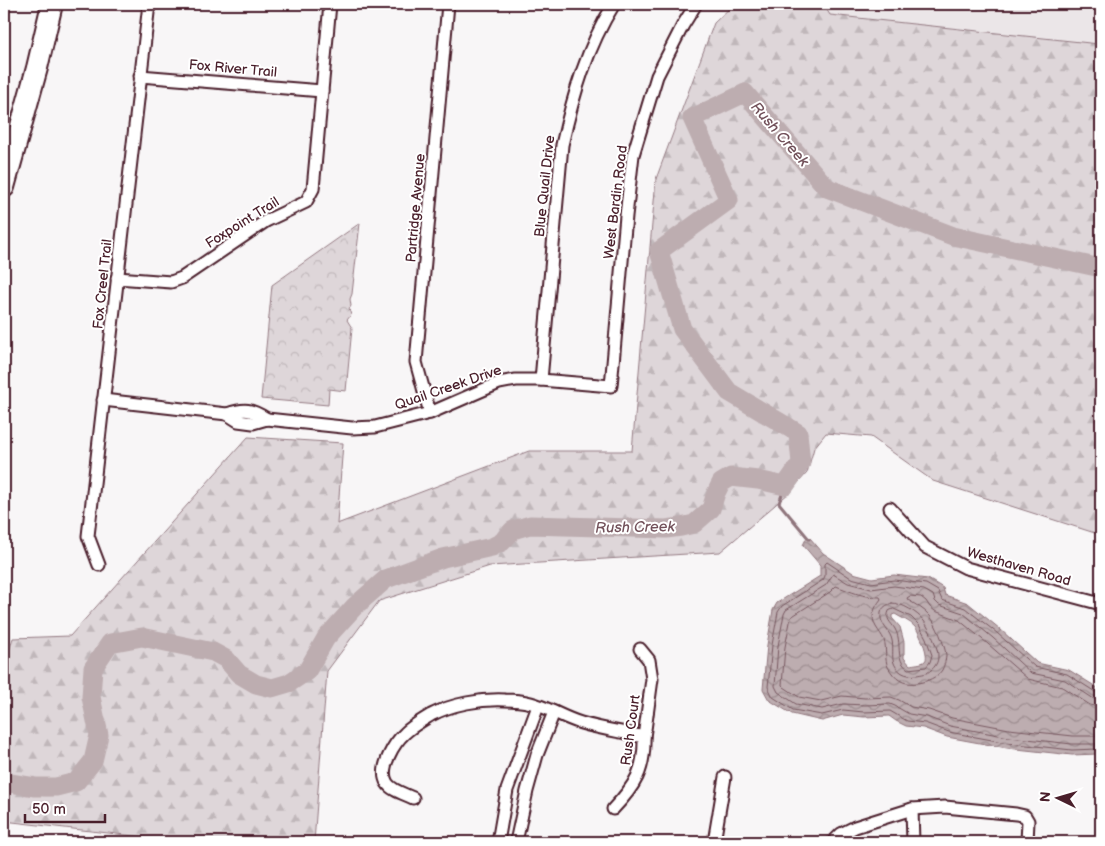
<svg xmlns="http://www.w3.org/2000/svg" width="1105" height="846" viewBox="0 0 1105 846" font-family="'Balsamiq Sans',sans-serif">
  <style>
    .built { fill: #ebe6e8 }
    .forest { fill: url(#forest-firs); stroke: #947a82 }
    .park { fill: url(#park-crowns); stroke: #947a82 }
    .water { fill: url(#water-waves); stroke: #8f747b; fill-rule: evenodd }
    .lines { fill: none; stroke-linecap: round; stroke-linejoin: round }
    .shore { stroke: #785860; stroke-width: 1 }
    .stream { stroke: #8f747b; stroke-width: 3 }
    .river { stroke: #bdadb0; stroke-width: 19 }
    .street-casing { stroke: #4a1f2b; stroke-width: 15 }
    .highway-casing { stroke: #4a1f2b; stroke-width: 24 }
    .street { stroke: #fff; stroke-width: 11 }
    .highway { stroke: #fff; stroke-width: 20 }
    .labels { text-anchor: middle; stroke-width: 4; stroke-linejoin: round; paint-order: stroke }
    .street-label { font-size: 14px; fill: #4a1f2b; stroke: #fff }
    .water-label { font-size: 15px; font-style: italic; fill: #72515a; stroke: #fff }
  </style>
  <defs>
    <pattern id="forest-firs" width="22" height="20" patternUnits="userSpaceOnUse" patternTransform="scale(1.25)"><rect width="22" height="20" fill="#ded6d9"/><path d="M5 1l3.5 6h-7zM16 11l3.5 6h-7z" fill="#c0b7ba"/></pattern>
    <pattern id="park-crowns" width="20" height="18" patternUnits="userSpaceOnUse" patternTransform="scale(1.25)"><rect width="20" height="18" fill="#ded6d9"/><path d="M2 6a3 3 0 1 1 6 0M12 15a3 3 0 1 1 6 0" fill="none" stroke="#c0b7ba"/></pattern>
    <pattern id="water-waves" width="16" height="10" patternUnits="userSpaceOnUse" patternTransform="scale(1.25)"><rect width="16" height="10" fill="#bdadb0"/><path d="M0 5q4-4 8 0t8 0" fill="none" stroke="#9c8c8f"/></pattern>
  </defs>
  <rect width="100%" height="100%" fill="#f8f6f7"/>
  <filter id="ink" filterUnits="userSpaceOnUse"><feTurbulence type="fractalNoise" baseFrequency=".02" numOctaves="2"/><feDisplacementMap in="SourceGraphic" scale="10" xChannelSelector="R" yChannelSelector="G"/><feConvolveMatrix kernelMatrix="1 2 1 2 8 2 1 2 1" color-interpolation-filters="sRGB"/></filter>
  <g filter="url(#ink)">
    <polygon class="built" points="823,4 1101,4 1101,43 1099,44 829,15"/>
    <polygon class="forest" points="734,4 823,4 830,15 1099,44 1101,43 1101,535 933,481 871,437 826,433 814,448 807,473 789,493 720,552 490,566 379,601 327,671 314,842 186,842 4,821 4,667 13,638 70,636 248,437 343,443 337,524 529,451 632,451 656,179 714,23"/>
    <polygon class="park" points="360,223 352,294 350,299 351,306 349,309 351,315 347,320 352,328 346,391 329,389 328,405 261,399 272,285"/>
    <path class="water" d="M 807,537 L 810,538 L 823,553 L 853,573 L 872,578 L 894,575 L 928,579 L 943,588 L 945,595 L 968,603 L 1000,629 L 1037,663 L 1069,670 L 1101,690 L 1101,760 L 1098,754 L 1072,755 L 1007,748 L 947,737 L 923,728 L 906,726 L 896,721 L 889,716 L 864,717 L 843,715 L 822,721 L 792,714 L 769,700 L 763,689 L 767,645 L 773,610 L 777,603 L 820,576 L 820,565 L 803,545 ZM 895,614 C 901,618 910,621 915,627 C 919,632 930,656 925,661 C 922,664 914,664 910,665 L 904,658 L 904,642 L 900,627 L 892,618 L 892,615 Z"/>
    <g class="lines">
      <g class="shore">
        <path d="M 892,603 C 902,603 918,613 924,621 C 929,628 939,649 938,657 C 938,662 935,667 931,670 C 927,674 922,674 917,675 C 906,677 896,672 893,660 C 892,653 894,645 891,637 C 888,629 879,623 881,613 C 882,607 887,605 892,603 Z"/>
        <path d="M 894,609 L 911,617 L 919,625 L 926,638 L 932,655 L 930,662 L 926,667 L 908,669 C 894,659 903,643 895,629 C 891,622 885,620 889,611 Z"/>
        <polyline points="1101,694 1097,693 1067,674 1035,667 997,633 965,608 942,600 938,591 926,584 894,580 871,583 851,578 827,562 825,564 825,576 823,580 782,606 778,612 772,645 768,687 773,697 793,710 822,715 843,710 864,712 890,711 907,721 925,723 949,732 1008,743 1072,750 1097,749 1101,751"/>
        <polyline points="1101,700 1094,699 1065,680 1031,673 993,638 963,613 939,605 935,601 933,595 924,590 894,586 871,589 848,583 833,574 826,585 786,610 784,614 778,646 775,686 778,692 796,704 822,709 843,704 865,705 890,704 895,706 909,714 927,717 950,726 1009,737 1072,744 1101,744"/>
        <path d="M 1101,708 L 1090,705 L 1062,687 L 1028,679 L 988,644 L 959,620 L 935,611 L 930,607 L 926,601 L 921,597 L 910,596 L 907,598 L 908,600 C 916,605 924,609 930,616 C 936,624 945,645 946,655 C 946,660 944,666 942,670 C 935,681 912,687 901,681 C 895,678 891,672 888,667 C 884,658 887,649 884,640 C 882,635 879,632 876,627 C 870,617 874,608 881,599 L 880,597 C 862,597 852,592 836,586 L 830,592 L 791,617 L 785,647 L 782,685 L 784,687 L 799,697 L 821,701 L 842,696 L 865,698 L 891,697 L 899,700 L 911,707 L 929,710 L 952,718 L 1009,729 L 1073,736 L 1101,736"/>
      </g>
      <polyline class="stream" points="785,486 779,503 809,539"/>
      <polyline class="river" points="4,782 35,787 56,787 76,782 93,761 99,735 91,697 93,668 110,643 142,637 213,652 226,659 239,674 256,684 272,688 289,683 307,671 326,638 355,606 386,579 443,558 492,547 502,542 513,530 530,525 666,529 681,527 694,524 711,509 716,493 721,483 731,477 758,480 785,486 801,463 798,433 729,392 682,329 659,251 729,200 692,118 745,93 827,188 953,236 1101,268"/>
      <defs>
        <g id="street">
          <polyline points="140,76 322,91"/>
          <polyline points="117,278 171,282 182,278 266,221 306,202 313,189 330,4"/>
          <path d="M 541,380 L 562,145 C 573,96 587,47 614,4"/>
          <path d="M 103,400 L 227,414 C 245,408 251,409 267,419"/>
          <polyline points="430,413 416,362 448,4"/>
          <polyline points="227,414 238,421 253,423 267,419 352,428 375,427 430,413 499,383 516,380 541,380 611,386 626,216 633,155 657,76 683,25 696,4"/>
          <polyline points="890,508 925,547 966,568 1101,604"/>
          <polyline points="99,565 88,536 149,4"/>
          <path d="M 413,798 C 405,794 392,791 387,783 C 378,768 395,742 405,733 C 412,726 423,720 431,715 C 452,704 480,699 505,700 C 513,700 523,701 531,703 C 547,707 564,718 581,723 C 601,729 623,732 644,737"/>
          <path d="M 613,809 C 635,786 645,770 644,737 L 652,679 L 649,660 L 640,649"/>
          <polyline points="912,809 913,842"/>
          <polyline points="498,842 507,790 538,706"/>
          <polyline points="516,842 527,791 537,755 554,712"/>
          <polyline points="714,842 725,777"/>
          <polyline points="833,842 841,834 855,827 912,809 945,807 1016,814 1025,816 1028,821 1027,842"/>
        </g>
        <polyline id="highway" points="4,187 37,68 52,4"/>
      </defs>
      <use href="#street" class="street-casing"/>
      <use href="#highway" class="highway-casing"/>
      <use href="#street" class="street"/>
      <use href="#highway" class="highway"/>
    </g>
  </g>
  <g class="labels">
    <g class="street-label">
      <text transform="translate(233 68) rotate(5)" y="5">Fox River Trail</text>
      <text transform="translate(544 186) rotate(-84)" y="5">Blue Quail Drive</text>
      <text transform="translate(615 202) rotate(-83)" y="5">West Bardin Road</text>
      <text transform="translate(415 208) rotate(-85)" y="5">Partridge Avenue</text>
      <text transform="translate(242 222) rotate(-32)" y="5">Foxpoint Trail</text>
      <text transform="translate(102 284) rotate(-84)" y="5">Fox Creel Trail</text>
      <text transform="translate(448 387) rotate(-19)" y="5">Quail Creek Drive</text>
      <text transform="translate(1019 566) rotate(16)" y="5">Westhaven Road</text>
      <text transform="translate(630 730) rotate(-82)" y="5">Rush Court</text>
    </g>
    <g class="water-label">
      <text transform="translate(780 134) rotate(49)" y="5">Rush Creek</text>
      <text transform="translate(635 527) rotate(-1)" y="5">Rush Creek</text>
    </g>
  </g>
  <rect width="1105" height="846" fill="none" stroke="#fff" stroke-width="20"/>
  <rect x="10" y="10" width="1085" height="826" fill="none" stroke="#4a1f2b" stroke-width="2" filter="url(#ink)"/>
  <g transform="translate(1058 798) rotate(275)" stroke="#ffffff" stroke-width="4" paint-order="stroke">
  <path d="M0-4L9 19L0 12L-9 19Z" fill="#4a1f2b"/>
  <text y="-8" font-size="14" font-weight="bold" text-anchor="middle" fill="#4a1f2b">N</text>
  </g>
  <path d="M25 814v8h80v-8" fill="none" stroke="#4a1f2b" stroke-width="2.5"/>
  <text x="32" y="814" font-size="15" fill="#4a1f2b" stroke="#ffffff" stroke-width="4" paint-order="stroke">50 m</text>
</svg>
